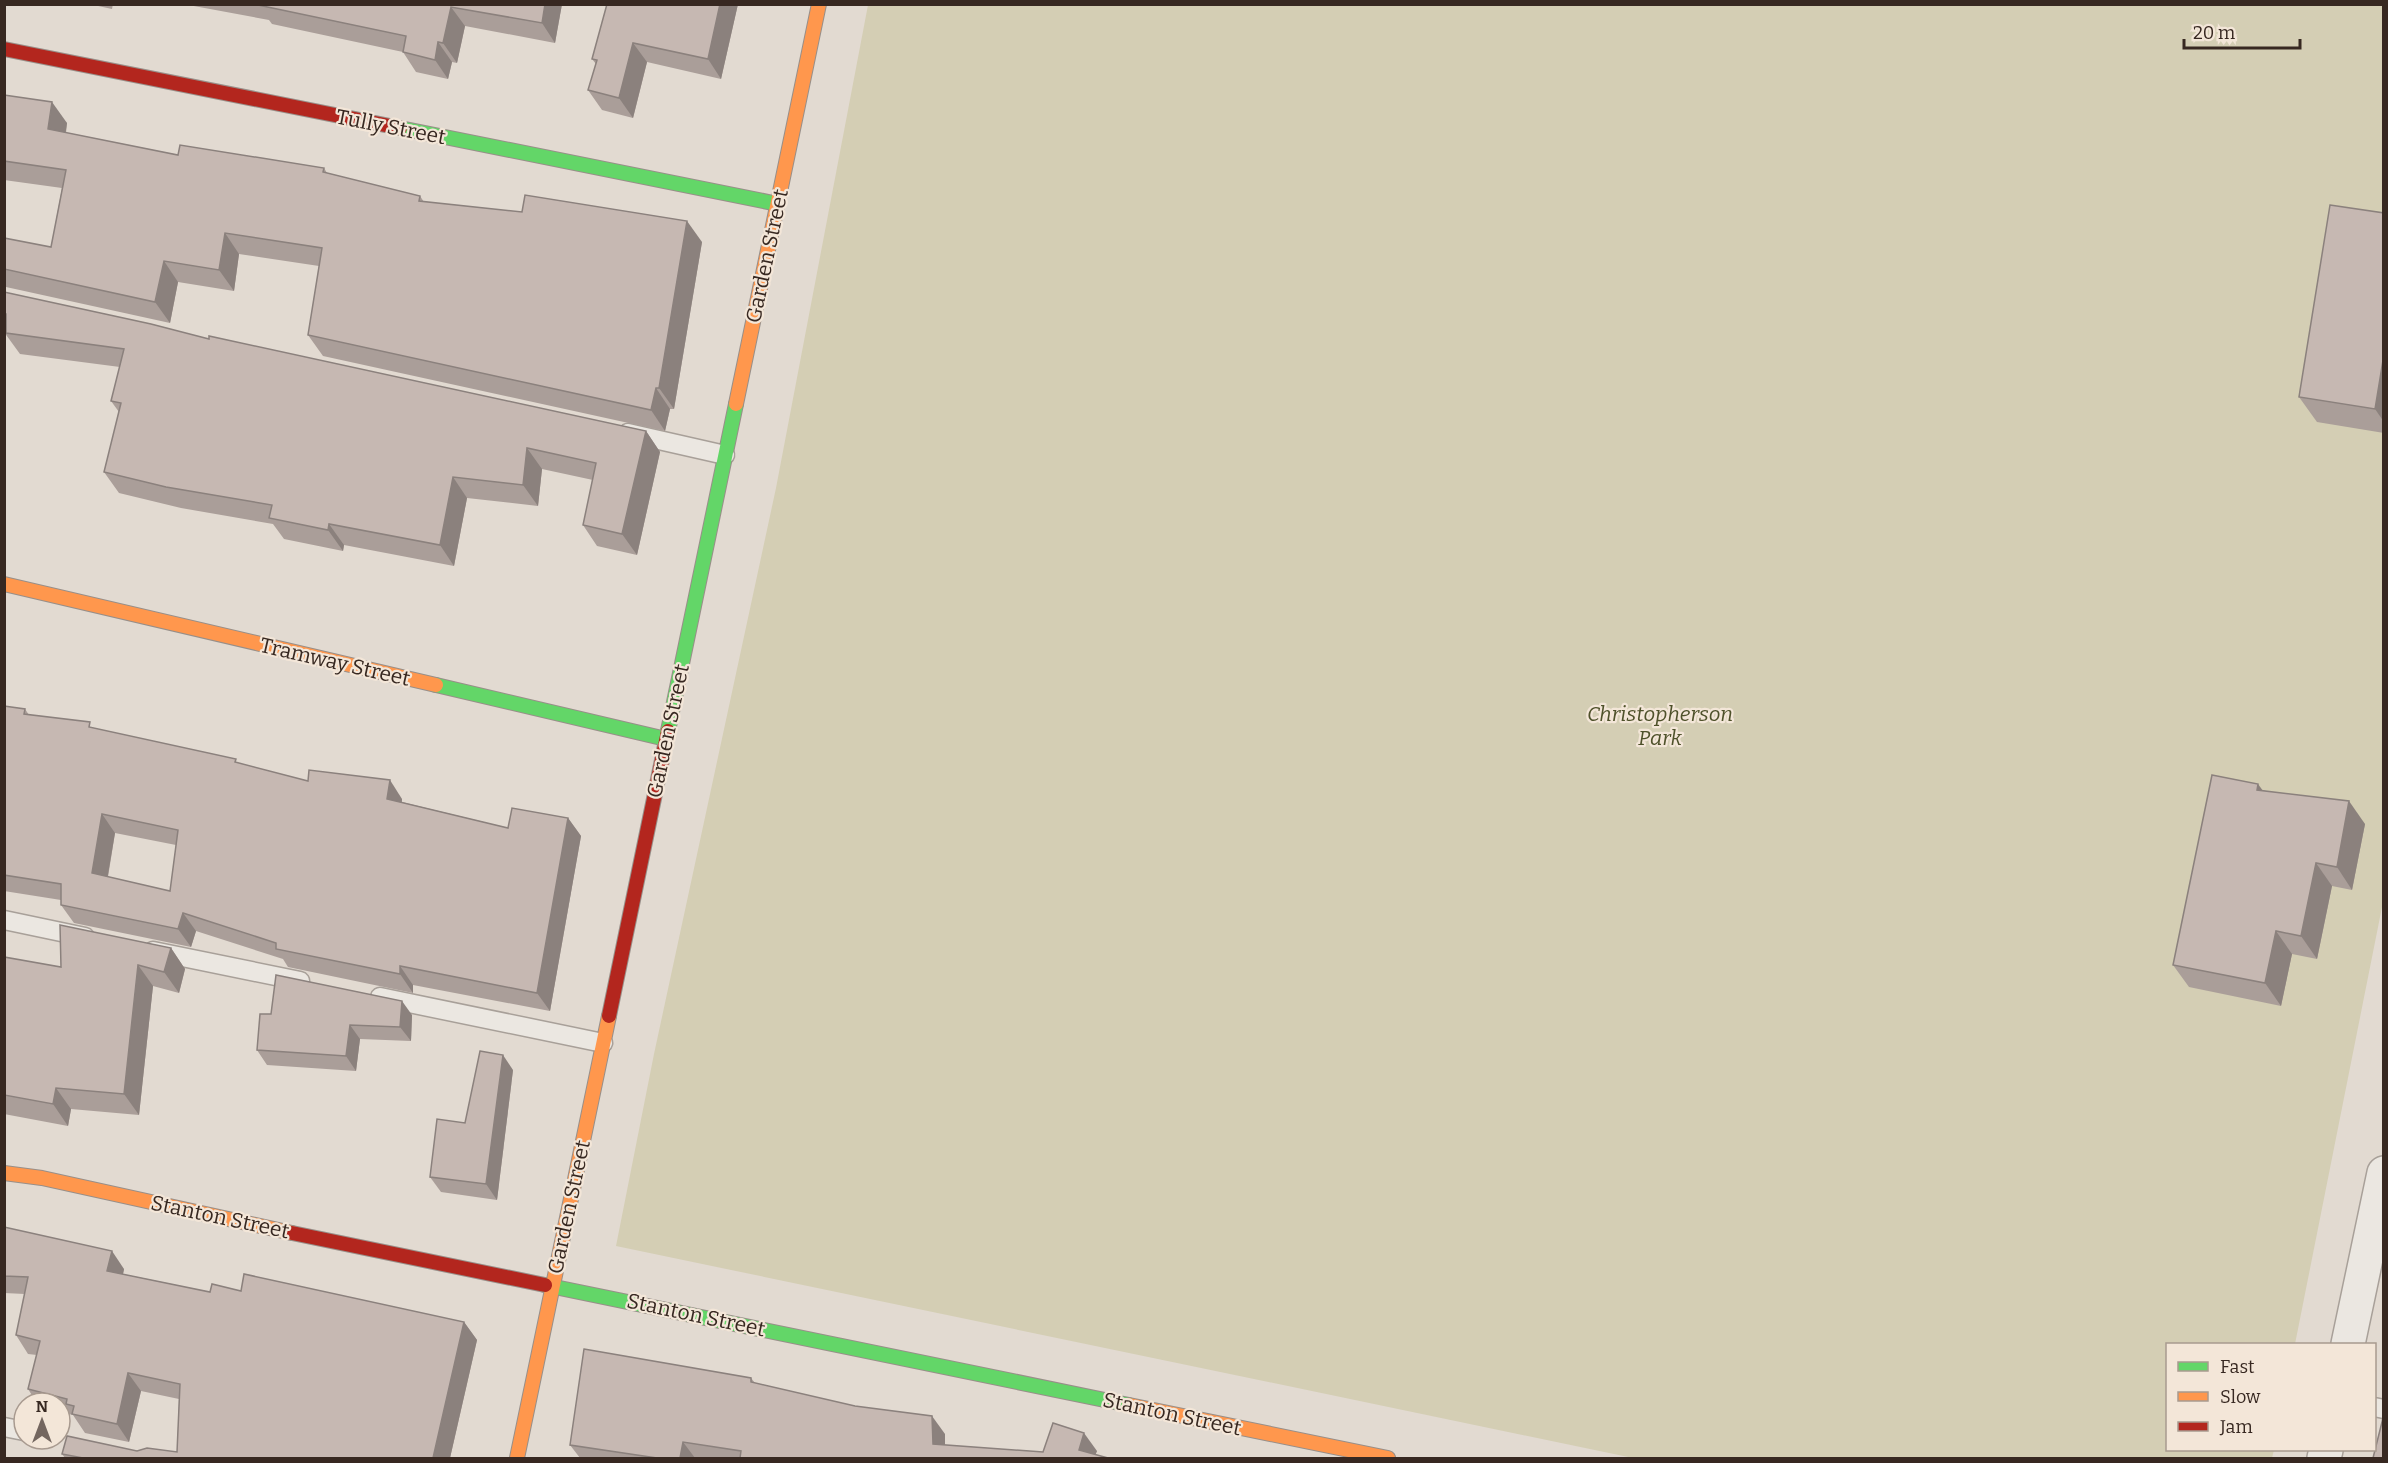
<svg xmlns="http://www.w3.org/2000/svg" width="2388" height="1463" viewBox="0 0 2388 1463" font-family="Bitter,serif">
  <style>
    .green { fill: #d4ceb4 }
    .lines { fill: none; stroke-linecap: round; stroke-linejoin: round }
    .lane-casing { stroke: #a8a099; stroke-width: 21 }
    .street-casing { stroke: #a8a099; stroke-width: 36 }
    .fast-casing { stroke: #988f89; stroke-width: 16 }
    .slow-casing { stroke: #988f89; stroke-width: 16 }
    .jam-casing { stroke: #988f89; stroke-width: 16 }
    .lane { stroke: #ebe7e1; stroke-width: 18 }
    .street { stroke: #ebe7e1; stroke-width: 33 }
    .fast { stroke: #63d668; stroke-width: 14 }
    .slow { stroke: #ff974d; stroke-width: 14 }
    .jam { stroke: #b3261e; stroke-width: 14 }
    .wall { fill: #aa9e99; fill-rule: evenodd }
    .shaded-wall { fill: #8b817d }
    .building { fill: #c6b8b2; stroke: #8b817d; stroke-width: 1.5; fill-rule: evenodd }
    .labels { text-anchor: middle; stroke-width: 4.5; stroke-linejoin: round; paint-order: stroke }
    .street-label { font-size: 21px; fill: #372821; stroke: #f3e6d8 }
    .park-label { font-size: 21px; font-style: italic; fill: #4e512a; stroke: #f3e6d8 }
  </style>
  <rect width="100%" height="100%" fill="#e2dad1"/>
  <polygon class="green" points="868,5 2383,5 2383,902 2295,1344 2168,1344 2168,1450 2274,1450 2272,1458 1633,1458 616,1246 654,1054 776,488"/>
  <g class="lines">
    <defs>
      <g id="lane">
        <polyline points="628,433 725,455"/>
        <polyline points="4,920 85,937"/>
        <polyline points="153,951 300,981"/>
        <polyline points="380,997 603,1043"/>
        <polyline points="2374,1407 2384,1409"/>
        <polyline points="4,1427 24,1431"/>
      </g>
      <g id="street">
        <polyline points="2348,1344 2384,1173"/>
        <polyline points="2324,1458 2326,1450"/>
      </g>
      <g id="fast">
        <polyline points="400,128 778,204"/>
        <polyline points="436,685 666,739"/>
        <polyline points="668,731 736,404"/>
        <polyline points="545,1285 1129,1405"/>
      </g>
      <g id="slow">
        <polyline points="736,404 819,4"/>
        <polyline points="4,584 436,685"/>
        <polyline points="4,1173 42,1178 292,1233"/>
        <polyline points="1129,1405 1388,1458"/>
        <polyline points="517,1458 609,1016"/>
      </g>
      <g id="jam">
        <polyline points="4,49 400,128"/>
        <polyline points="609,1016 668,731"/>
        <polyline points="292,1233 545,1285"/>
      </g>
    </defs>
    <use href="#lane" class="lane-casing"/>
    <use href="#street" class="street-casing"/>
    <use href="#fast" class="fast-casing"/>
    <use href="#slow" class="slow-casing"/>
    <use href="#jam" class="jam-casing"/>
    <use href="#lane" class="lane"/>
    <use href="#street" class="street"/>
    <use href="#fast" class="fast"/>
    <use href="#slow" class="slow"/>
    <use href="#jam" class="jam"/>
  </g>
  <g class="wall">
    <polygon points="89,4 113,4 112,9"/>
    <polygon points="183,4 562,4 555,43 465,26 457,63 452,62 448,79 416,72 403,52 272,24 269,20"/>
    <polygon points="607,4 738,4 721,79 647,62 633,118 602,110 588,90 596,64 592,59"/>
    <polygon points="4,95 67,123 66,133 178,155 324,168 327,173 420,196 424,202 702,242 674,409 670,409 665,431 323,356 308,335 319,266 239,254 234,291 178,282 170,323 6,287 4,288 4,238 51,247 62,188 4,180"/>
    <polygon points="2384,213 2384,433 2317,422 2299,397"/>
    <polygon points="4,292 209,339 646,431 660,452 637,555 597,546 583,525 593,480 542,469 538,506 467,498 454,566 344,545 343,551 284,539 273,524 181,508 119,493 104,472 119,412 111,401 120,367 20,354 4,332"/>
    <path d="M 4,706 L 25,709 L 29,715 L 94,728 L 308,781 L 402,799 L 402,802 L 508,828 L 568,818 L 581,836 L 550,1011 L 413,985 L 413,993 L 288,967 L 283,959 L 196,931 L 191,947 L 74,923 L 61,905 L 61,900 L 4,891 ZM 115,833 L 176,845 L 170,891 L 108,877 Z"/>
    <polygon points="2263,790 2365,824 2352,890 2332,886 2317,959 2292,954 2281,1006 2189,987 2173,965"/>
    <polygon points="171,948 185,969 179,993 153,986 139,1115 71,1109 68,1126 4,1114 4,957 61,967"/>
    <polygon points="271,1014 412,1015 411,1041 360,1039 356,1071 267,1065 257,1050"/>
    <polygon points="513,1070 497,1200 441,1192 430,1177 465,1123"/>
    <polygon points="4,1227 124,1269 123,1274 210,1292 241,1291 464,1322 477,1340 450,1458 65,1458 62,1454 137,1451 177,1452 179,1399 141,1391 129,1442 85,1433 73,1415 60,1412 60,1403 37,1403 28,1389 37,1355 28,1354 16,1335 25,1294 4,1293"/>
    <polygon points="751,1378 755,1383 945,1434 945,1445 1043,1452 1097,1451 1095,1455 1108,1458 580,1458 570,1445"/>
  </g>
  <g class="shaded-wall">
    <polygon points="545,4 562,4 555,43 542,23"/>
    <polygon points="720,4 738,4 721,79 708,59"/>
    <polygon points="451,7 465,26 457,63 443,43"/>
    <polygon points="438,42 452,62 448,79 435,60"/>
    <polygon points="633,43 647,62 633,118 619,98"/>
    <polygon points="52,102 67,123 63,150 48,129"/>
    <polygon points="687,221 702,242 674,409 659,388"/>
    <polygon points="225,233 239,254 234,291 219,270"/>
    <polygon points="164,261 178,282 170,323 155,302"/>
    <polygon points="2384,354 2384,422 2375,409"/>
    <polygon points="656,388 670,409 665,431 651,410"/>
    <polygon points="646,431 660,452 637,555 622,534"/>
    <polygon points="527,448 542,469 538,506 523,485"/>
    <polygon points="453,477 467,498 454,566 440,545"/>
    <polygon points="329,524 344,545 343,551 328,530"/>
    <polygon points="390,780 402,799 400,817 387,799"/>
    <polygon points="2258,784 2274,806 2257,790"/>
    <polygon points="2349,801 2365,824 2352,890 2337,867"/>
    <polygon points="102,814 115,833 105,892 92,873"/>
    <polygon points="568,818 581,836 550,1011 537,993"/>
    <polygon points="2316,863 2332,886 2317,959 2301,936"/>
    <polygon points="183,913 196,931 191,947 178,929"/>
    <polygon points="2276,931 2292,954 2281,1006 2265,983"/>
    <polygon points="171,948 185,969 179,993 164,972"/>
    <polygon points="138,965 153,986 139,1115 124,1094"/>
    <polygon points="400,966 413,985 413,993 400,974"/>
    <polygon points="402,1001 412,1015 411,1041 400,1027"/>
    <polygon points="350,1025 360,1039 356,1071 346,1056"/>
    <polygon points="503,1055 513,1070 497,1200 486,1184"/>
    <polygon points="56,1088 71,1109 68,1126 53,1104"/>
    <polygon points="112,1251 124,1269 120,1289 107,1271"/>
    <polygon points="464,1322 477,1340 450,1458 433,1458"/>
    <polygon points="128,1373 141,1391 129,1442 117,1424"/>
    <polygon points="932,1416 945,1434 945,1458 933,1444"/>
    <polygon points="1084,1433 1097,1451 1094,1458 1079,1450"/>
    <polygon points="683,1442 695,1458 680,1458"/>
  </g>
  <g class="building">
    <polygon points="545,4 542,23 451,7 443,43 438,42 435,60 403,52 406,36 258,5"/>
    <polygon points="607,4 720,4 708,59 633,43 619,98 588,90 597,60 592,59"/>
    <polygon points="4,95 52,102 48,129 178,155 180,145 324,168 323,172 420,196 419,201 522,212 525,195 687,221 659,388 656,388 651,410 308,335 322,248 225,233 219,270 164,261 155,302 4,269 4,238 51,247 66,170 4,161"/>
    <polygon points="2330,205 2384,213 2384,354 2375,409 2299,397"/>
    <polygon points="4,292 151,324 209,339 209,336 646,431 622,534 583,525 596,463 527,448 523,485 453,477 440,545 329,524 328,530 269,518 272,505 166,487 104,472 121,403 111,401 124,349 6,333 6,314 4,314"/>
    <path d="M 4,706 L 25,709 L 24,714 L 90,722 L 89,727 L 236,759 L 235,762 L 308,781 L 309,770 L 390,780 L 387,799 L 508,828 L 512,808 L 568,818 L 537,993 L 400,966 L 400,974 L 276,949 L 276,943 L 183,913 L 178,929 L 61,905 L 61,884 L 4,875 ZM 102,814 L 178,830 L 170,891 L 92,873 Z"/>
    <polygon points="2212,775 2258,784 2257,790 2349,801 2337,867 2316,863 2301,936 2276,931 2265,983 2173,965"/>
    <polygon points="60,925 171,948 164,972 138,965 124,1094 56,1088 53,1104 4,1095 4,957 61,967"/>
    <polygon points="276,975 402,1001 400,1027 350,1025 346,1056 257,1050 260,1014 271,1014"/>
    <polygon points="480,1051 503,1055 486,1184 430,1177 437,1119 465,1123"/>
    <polygon points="4,1227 112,1251 107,1271 210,1292 212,1284 241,1291 244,1274 464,1322 433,1458 83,1458 62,1454 67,1436 137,1451 147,1448 177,1452 180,1384 128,1373 117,1424 72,1414 74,1406 66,1404 67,1399 28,1389 40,1341 16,1335 28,1277 4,1276"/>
    <polygon points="584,1349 751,1378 751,1382 855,1406 932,1416 933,1444 1043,1452 1053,1423 1084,1433 1079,1450 1108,1458 740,1458 741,1451 683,1442 680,1458 657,1458 570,1445"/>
    <polygon points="2384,1414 2384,1458 2373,1458"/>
  </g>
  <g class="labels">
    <g class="street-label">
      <text transform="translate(391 127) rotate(11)" y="7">Tully Street</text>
      <text transform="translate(767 256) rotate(-78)" y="7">Garden Street</text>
      <text transform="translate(335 662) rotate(13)" y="7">Tramway Street</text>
      <text transform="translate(668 731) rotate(-78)" y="7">Garden Street</text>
      <text transform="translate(569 1207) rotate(-78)" y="7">Garden Street</text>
      <text transform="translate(220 1217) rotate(12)" y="7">Stanton Street</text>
      <text transform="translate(696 1315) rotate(12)" y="7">Stanton Street</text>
      <text transform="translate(1172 1414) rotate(12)" y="7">Stanton Street</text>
    </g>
    <g class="park-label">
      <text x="1660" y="721">Christopherson<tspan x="1660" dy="24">Park</tspan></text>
    </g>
  </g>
  <rect width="2388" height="1463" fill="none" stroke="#372821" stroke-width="12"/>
  <rect x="2166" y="1343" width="210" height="108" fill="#f3e6d8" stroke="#a89a8f" stroke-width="1.5"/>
  <rect x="2178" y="1362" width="30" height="9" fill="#63d668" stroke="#a89a8f" stroke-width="1.5"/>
  <text x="2220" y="1373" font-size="18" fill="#372821">Fast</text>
  <rect x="2178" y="1392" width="30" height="9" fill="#ff974d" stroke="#a89a8f" stroke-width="1.5"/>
  <text x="2220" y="1403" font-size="18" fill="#372821">Slow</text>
  <rect x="2178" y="1422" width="30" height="9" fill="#b3261e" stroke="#a89a8f" stroke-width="1.5"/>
  <text x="2220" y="1433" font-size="18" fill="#372821">Jam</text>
  <g transform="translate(42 1421)"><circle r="28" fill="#f3e6d8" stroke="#a89a8f" stroke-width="1.5"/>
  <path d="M0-4.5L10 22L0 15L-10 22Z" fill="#73665f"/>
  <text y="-9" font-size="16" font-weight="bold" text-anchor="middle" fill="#372821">N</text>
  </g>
  <path d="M2184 39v9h116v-9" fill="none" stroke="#372821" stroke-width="3"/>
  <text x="2193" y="39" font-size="18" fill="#372821" stroke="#f3e6d8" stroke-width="4.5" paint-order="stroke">20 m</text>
</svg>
